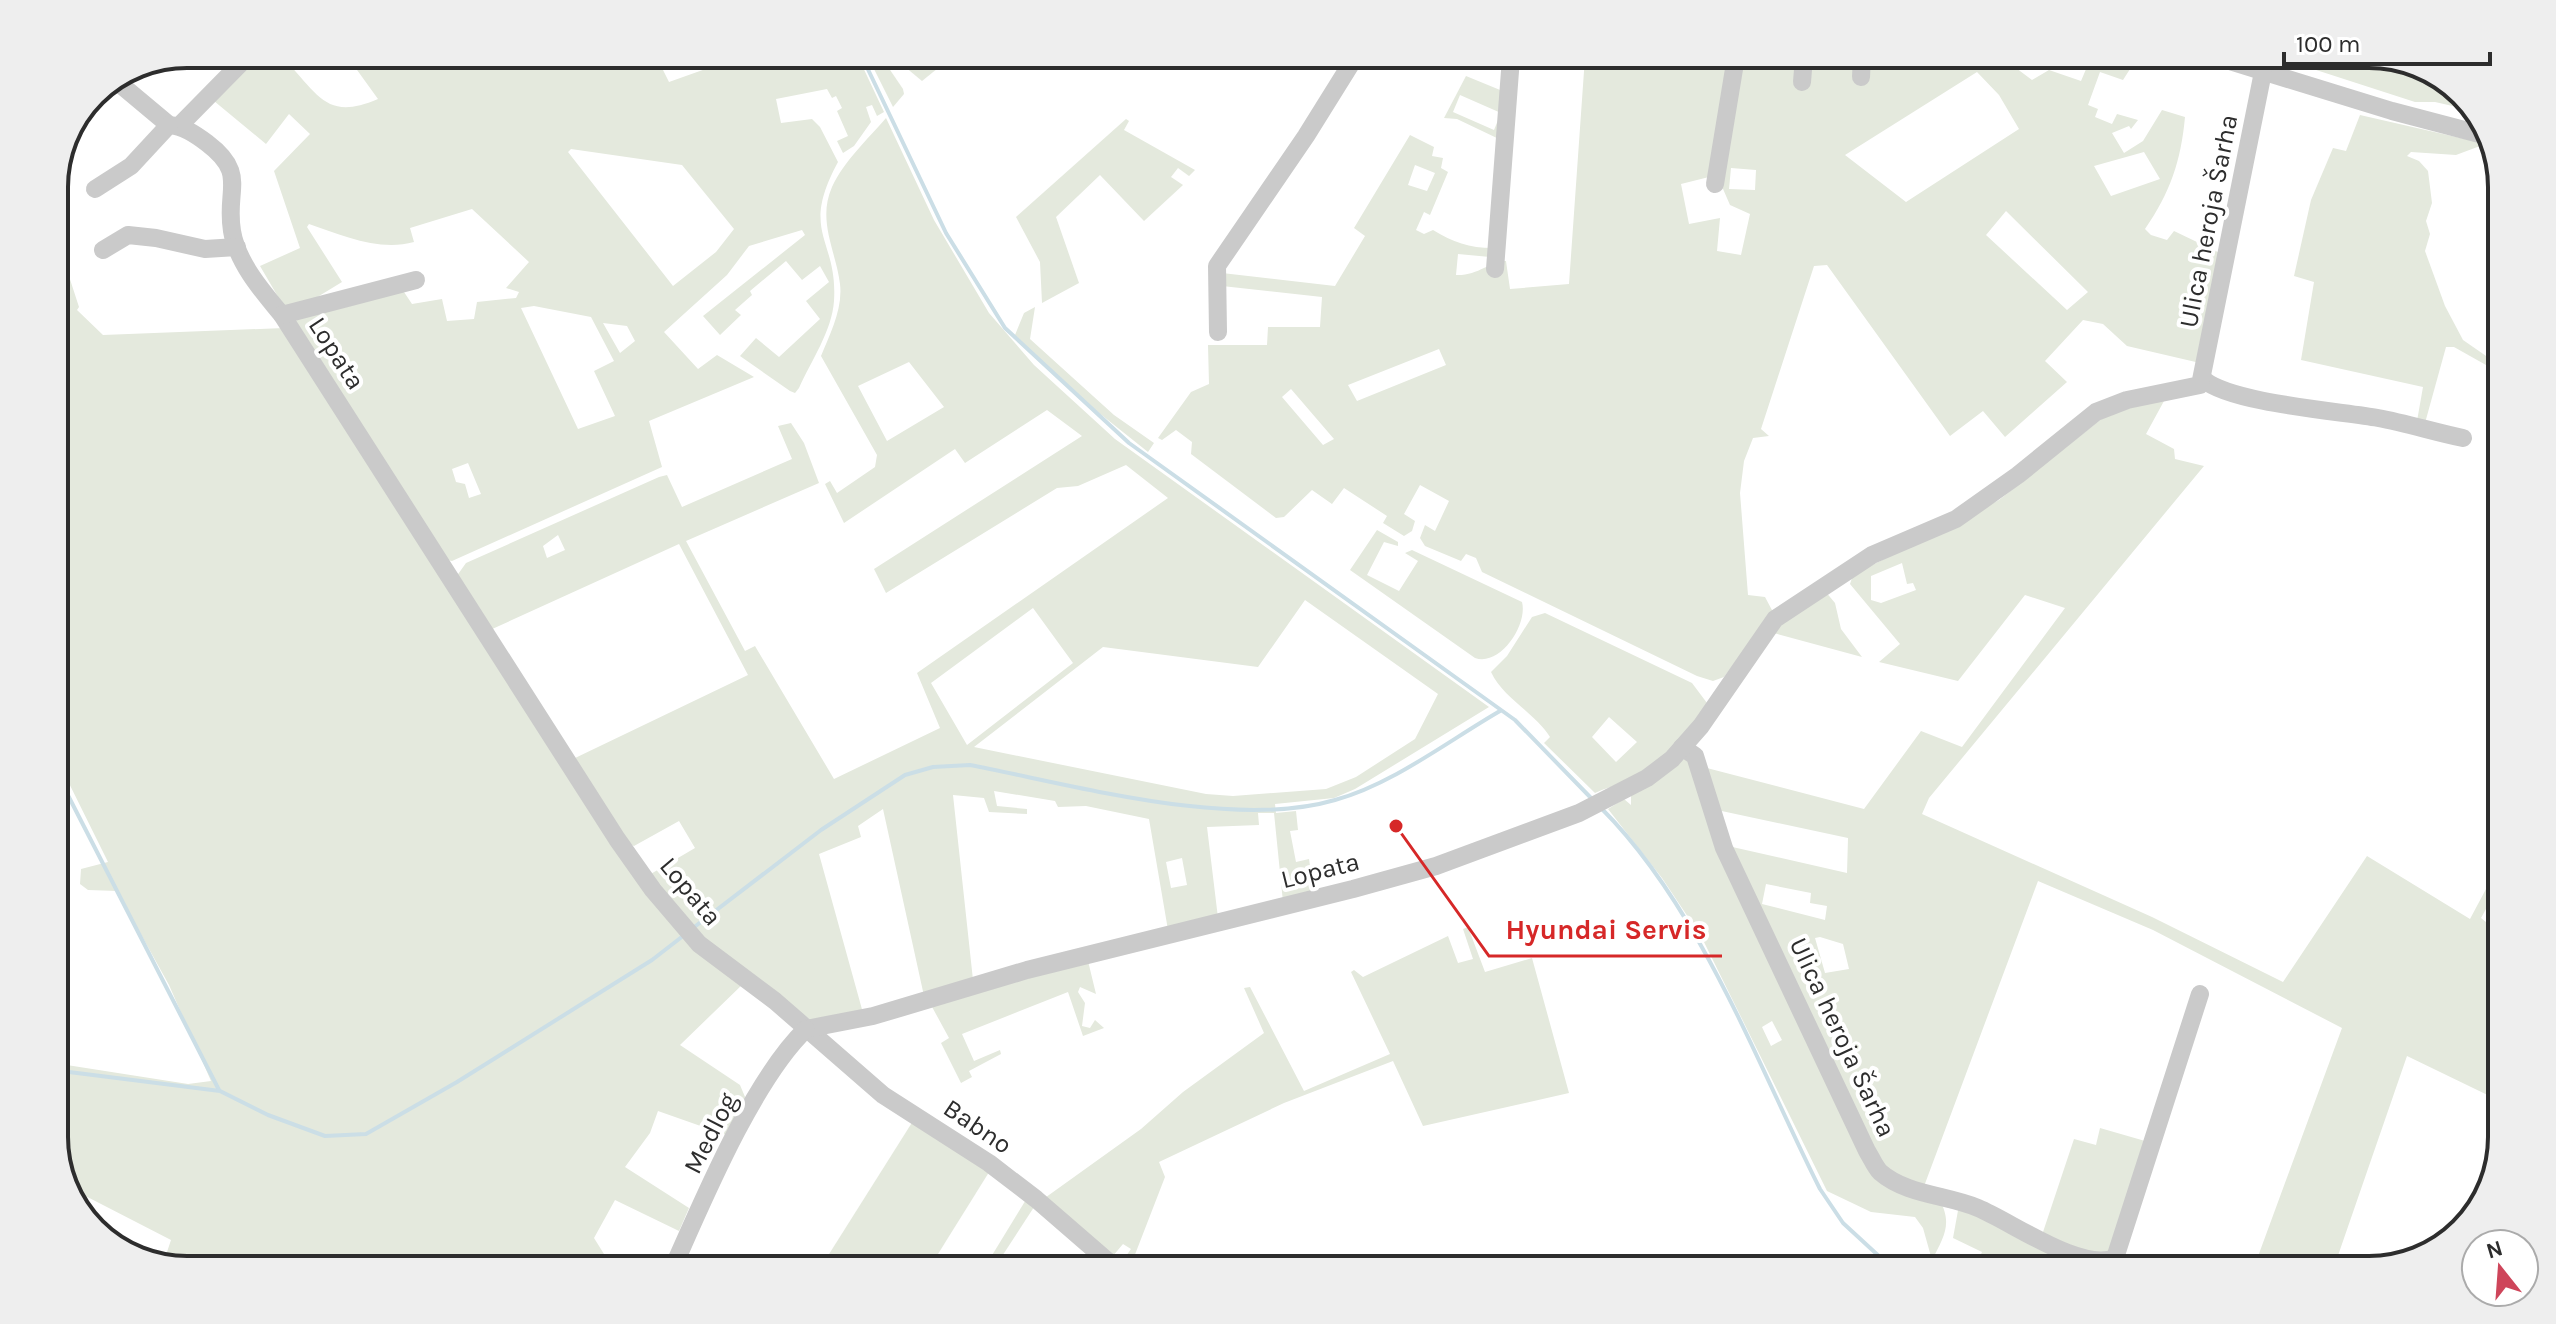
<svg xmlns="http://www.w3.org/2000/svg" width="2556" height="1324" viewBox="0 0 2556 1324" font-family="Karla,sans-serif">
  <style>
    .green { fill: #e4e9dd; fill-rule: evenodd }
    .lines { fill: none; stroke-linecap: round; stroke-linejoin: round }
    .stream { stroke: #cbdee6; stroke-width: 4 }
    .minor { stroke: #cacaca; stroke-width: 18 }
    .labels { text-anchor: middle; stroke-width: 8; stroke-linejoin: round; paint-order: stroke }
    .street-label { font-size: 26px; fill: #2d2d2d; stroke: #fff }
    .rim { fill: none; stroke: #2d2d2d; stroke-width: 4 }
    .leader { fill: none; stroke: #d62828; stroke-width: 3 }
    .callout-dot { fill: #d62828; stroke: #fff; stroke-width: 3 }
    .callout-label { font-size: 28px; text-anchor: middle; font-weight: bold; fill: #d62828; stroke: #fff; stroke-width: 8; stroke-linejoin: round; paint-order: stroke }
  </style>
  <rect width="100%" height="100%" fill="#fff"/>
  <g class="green">
    <polygon points="2267,54 2369,54 2428,68 2479,112 2435,102 2415,102"/>
    <path d="M 2092,55 L 2139,55 L 2123,80 L 2100,72 L 2088,105 L 2098,109 L 2095,117 L 2112,124 L 2117,114 L 2138,120 L 2131,129 L 2129,126 L 2112,133 L 2124,153 L 2143,141 L 2162,110 L 2185,117 C 2181,161 2170,193 2145,229 L 2151,235 L 2167,240 L 2174,231 L 2222,254 L 2200,363 L 2127,346 L 2103,324 L 2083,320 L 2045,361 L 2067,382 L 2005,437 L 1983,411 L 1950,436 L 1827,265 L 1814,266 L 1761,429 L 1769,436 L 1753,438 L 1744,461 L 1740,493 L 1748,595 L 1765,597 L 1773,612 L 1724,677 L 1713,681 L 1697,676 L 1482,572 L 1476,558 L 1466,554 L 1461,561 L 1425,546 L 1420,538 L 1425,525 L 1435,531 L 1449,501 L 1420,485 L 1404,514 L 1415,521 L 1412,531 L 1404,536 L 1383,523 L 1387,516 L 1344,488 L 1332,504 L 1312,490 L 1284,517 L 1276,518 L 1191,454 L 1192,442 L 1176,430 L 1162,440 L 1158,438 L 1191,392 L 1209,384 L 1208,345 L 1267,345 L 1268,327 L 1320,327 L 1322,297 L 1222,286 L 1222,273 L 1335,286 L 1365,236 L 1354,228 L 1410,135 L 1434,147 L 1432,156 L 1443,158 L 1441,168 L 1448,172 L 1430,215 L 1424,212 L 1416,230 L 1424,234 L 1433,230 C 1453,242 1469,248 1493,248 L 1490,257 L 1458,254 L 1456,275 C 1478,276 1492,260 1506,261 L 1510,289 L 1569,284 L 1585,57 L 1733,57 L 1713,176 L 1681,184 L 1689,224 L 1720,218 L 1717,251 L 1741,255 L 1750,214 L 1730,205 L 1720,182 L 1739,57 L 2000,56 L 2032,80 L 2049,70 L 2081,81 ZM 1977,72 L 1999,95 L 2019,129 L 1906,202 L 1845,155 ZM 2144,152 L 2160,179 L 2111,196 L 2094,166 ZM 1415,165 L 1435,173 L 1427,191 L 1408,185 ZM 1731,168 L 1756,170 L 1755,190 L 1729,189 ZM 2006,211 L 2088,292 L 2067,310 L 1986,235 ZM 1439,349 L 1446,365 L 1357,401 L 1348,385 ZM 1291,389 L 1334,439 L 1323,445 L 1282,397 Z"/>
    <polygon points="948,60 922,81 898,61"/>
    <path d="M 728,61 L 860,61 L 884,112 L 877,116 L 872,105 L 866,107 L 871,122 L 854,146 L 843,153 L 837,141 L 848,136 L 837,111 L 842,108 L 836,96 L 832,98 L 827,89 L 776,99 L 781,123 L 812,119 L 820,127 L 838,162 C 799,234 838,238 834,301 C 832,331 811,361 799,388 L 795,393 L 790,391 L 740,356 L 756,338 L 779,357 L 820,319 L 806,301 L 829,282 L 820,266 L 802,280 L 786,261 L 750,291 L 752,295 L 735,310 L 741,315 L 720,335 L 703,316 L 805,235 L 802,230 L 749,246 L 727,275 L 664,332 L 698,369 L 717,355 L 754,377 L 649,421 L 662,467 L 452,561 L 447,560 L 295,325 L 297,318 L 402,289 L 412,304 L 442,299 L 447,321 L 474,319 L 477,302 L 516,298 L 519,292 L 506,288 L 529,262 L 472,209 L 410,228 L 414,242 C 379,252 342,235 309,224 L 307,227 L 342,282 L 301,307 L 284,307 L 260,266 L 300,248 L 274,171 L 310,134 L 289,114 L 266,144 L 214,101 L 251,63 L 288,63 C 320,98 329,120 378,99 L 352,63 L 659,62 L 669,82 ZM 571,149 L 682,165 L 734,229 L 716,252 L 673,286 L 568,152 ZM 534,306 L 591,317 L 614,361 L 594,371 L 615,416 L 578,429 L 521,308 ZM 603,323 L 627,326 L 635,341 L 620,353 ZM 468,463 L 481,494 L 469,498 L 465,484 L 456,482 L 452,469 Z"/>
    <polygon points="870,61 884,61 903,89 904,94 893,107"/>
    <path d="M 1466,76 L 1505,92 L 1501,140 L 1457,119 L 1444,118 ZM 1460,95 L 1501,113 L 1494,130 L 1453,112 Z"/>
    <polygon points="2360,115 2478,142 2480,146 2456,155 2411,152 2407,156 2419,161 2428,171 2432,203 2426,221 2430,234 2425,251 2445,306 2463,340 2502,367 2502,374 2454,347 2446,347 2425,423 2417,421 2423,387 2301,360 2314,282 2294,276 2311,200 2333,148 2346,151"/>
    <path d="M 886,118 L 934,220 L 989,313 L 1034,365 L 1115,439 L 1489,707 L 1355,789 L 1334,798 L 1275,804 L 1276,813 L 1296,811 L 1298,830 L 1290,831 L 1296,862 L 1309,859 L 1314,894 L 1283,902 L 1274,813 L 1258,813 L 1259,825 L 1207,827 L 1218,918 L 1168,930 L 1149,819 L 1086,806 L 1058,807 L 1055,801 L 994,791 L 997,806 L 1027,809 L 1027,814 L 989,812 L 984,798 L 953,795 L 973,980 L 924,996 L 883,809 L 858,826 L 861,837 L 819,854 L 863,1013 L 812,1021 L 720,955 L 649,875 L 695,848 L 679,821 L 634,846 L 628,843 L 573,759 L 748,675 L 679,544 L 490,630 L 456,577 L 466,563 L 659,477 L 667,475 L 682,507 L 792,459 L 778,426 L 791,423 L 804,443 L 819,483 L 686,541 L 745,651 L 755,646 L 834,779 L 940,728 L 917,673 L 1168,498 L 1126,465 L 1078,486 L 1057,488 L 886,593 L 874,569 L 1082,436 L 1047,410 L 965,463 L 955,449 L 844,523 L 825,484 L 830,481 L 837,493 L 875,467 L 877,455 L 821,356 C 830,334 843,309 840,284 C 836,251 817,221 832,187 C 844,161 868,139 886,118 ZM 909,362 L 944,407 L 887,441 L 858,386 ZM 558,535 L 565,550 L 547,558 L 543,546 ZM 1305,600 L 1438,694 L 1415,739 L 1356,777 L 1326,789 L 1233,796 L 1206,794 L 974,747 L 1103,647 L 1258,667 ZM 1033,608 L 1073,663 L 967,745 L 931,683 ZM 1182,858 L 1187,885 L 1171,888 L 1166,862 Z"/>
    <polygon points="1126,119 1129,121 1124,130 1195,170 1189,176 1178,168 1171,177 1183,185 1144,221 1100,175 1056,217 1079,283 1042,303 1040,262 1016,217"/>
    <polygon points="54,230 79,307 77,310 103,335 284,328 618,848 744,983 680,1045 740,1085 748,1104 729,1136 658,1111 650,1133 625,1167 689,1208 679,1231 615,1200 594,1238 614,1270 187,1270 163,1264 171,1240 68,1187 54,1146 54,1063 188,1084 211,1081 169,985 117,891 88,890 80,884 81,869 108,862 54,753"/>
    <polygon points="1035,307 1030,339 1114,415 1154,443 1148,452 1074,393 1015,335 1024,313"/>
    <path d="M 2164,401 L 2146,434 L 2174,449 L 2175,459 L 2204,466 L 1929,798 L 1922,814 L 2152,917 L 2283,982 L 2367,856 L 2470,919 L 2502,859 L 2502,880 L 2481,918 L 2502,935 L 2502,1102 L 2407,1056 L 2333,1270 L 2253,1270 L 2342,1028 L 2153,930 L 2038,881 L 1923,1189 L 1880,1165 L 1728,846 L 1847,873 L 1848,838 L 1717,810 L 1703,767 L 1864,809 L 1921,731 L 1962,747 L 2065,608 L 2025,595 L 1958,681 L 1879,662 L 1900,644 L 1850,584 L 1853,575 L 1999,500 L 2114,409 ZM 1902,563 L 1907,584 L 1913,583 L 1916,590 L 1881,603 L 1871,600 L 1871,576 ZM 1766,884 L 1811,893 L 1810,903 L 1827,906 L 1825,920 L 1762,904 ZM 1820,937 L 1843,944 L 1849,969 L 1825,973 L 1815,938 Z"/>
    <path d="M 1377,530 L 1398,542 L 1398,546 L 1384,542 L 1367,575 L 1399,591 L 1418,561 L 1405,553 L 1412,550 L 1522,602 C 1528,625 1500,667 1475,658 L 1350,570 Z"/>
    <polygon points="1825,591 1835,603 1841,629 1862,657 1770,632"/>
    <path d="M 1545,613 L 1692,683 L 1707,703 C 1689,733 1659,770 1625,782 C 1615,786 1605,788 1595,793 L 1544,743 L 1550,737 C 1534,712 1503,698 1491,672 L 1507,656 L 1532,617 ZM 1609,717 L 1637,742 L 1616,762 L 1592,737 Z"/>
    <path d="M 1687,757 L 1866,1155 L 1939,1199 C 1953,1223 1944,1237 1932,1260 L 1923,1228 L 1915,1217 L 1871,1212 L 1827,1191 L 1702,938 L 1662,878 L 1608,809 L 1624,799 L 1631,805 L 1631,793 ZM 1772,1021 L 1782,1040 L 1771,1046 L 1762,1027 Z"/>
    <polygon points="1468,927 1485,972 1532,958 1569,1093 1423,1126 1393,1061 1284,1103 1159,1162 1165,1177 1129,1270 1122,1270 1121,1263 1131,1249 1123,1244 1112,1257 1042,1200 1141,1129 1183,1092 1264,1033 1244,988 1250,987 1304,1091 1390,1054 1351,972 1354,970 1363,977 1448,936 1458,963 1473,959 1463,929"/>
    <polygon points="1088,961 1096,994 1080,987 1078,992 1085,1003 1082,1026 1090,1028 1095,1020 1104,1028 1083,1036 1068,992 962,1034 974,1061 1000,1050 1001,1054 969,1071 972,1077 961,1083 941,1043 949,1038 931,1005"/>
    <polygon points="913,1121 991,1169 928,1270 819,1270"/>
    <polygon points="2100,1128 2152,1143 2106,1257 2041,1238 2074,1139 2096,1145"/>
    <polygon points="1027,1198 1036,1204 993,1270 983,1270"/>
    <polygon points="1959,1205 2118,1269 2117,1270 1948,1270 1955,1258 1975,1268 1982,1252 1953,1238"/>
  </g>
  <g class="lines">
    <g class="stream">
      <polyline points="864,61 946,233 1005,328 1129,443 1515,720 1592,799"/>
      <polyline points="54,768 219,1090"/>
      <path d="M 1601,808 C 1701,908 1757,1064 1820,1189 L 1843,1223 L 1894,1270"/>
      <path d="M 693,928 L 821,830 L 905,775 L 933,767 L 970,765 C 1074,785 1233,830 1335,800 C 1393,784 1448,741 1500,711"/>
      <polyline points="54,1066 69,1072 220,1091 268,1115 325,1136 366,1134 457,1082 652,960 683,936"/>
    </g>
    <g class="minor">
      <polyline points="2210,55 2392,111 2487,136"/>
      <polyline points="1861,77 1862,56"/>
      <path d="M 114,79 L 169,125 C 183,126 195,134 207,143 C 248,174 225,189 232,231 C 237,262 262,291 282,315 L 617,839 L 653,890 L 699,944 L 775,1001 L 883,1095 L 989,1163 L 1036,1199 L 1118,1270"/>
      <polyline points="1802,82 1804,57"/>
      <polyline points="179,126 241,63"/>
      <polyline points="1715,184 1736,57"/>
      <polyline points="95,189 131,166 169,125"/>
      <polyline points="103,250 128,235 156,238 205,249 237,247"/>
      <polyline points="1495,269 1511,58"/>
      <polyline points="282,315 416,280"/>
      <polyline points="1218,332 1217,266 1306,136 1354,59"/>
      <path d="M 2204,380 C 2232,403 2337,411 2378,418 C 2406,423 2434,432 2463,438"/>
      <path d="M 1682,747 L 1695,756 L 1724,848 L 1867,1151 C 1871,1157 1875,1167 1880,1172 C 1906,1195 1948,1195 1978,1208 C 2012,1222 2080,1272 2115,1258 L 2200,994"/>
      <polyline points="806,1029 873,1016 1027,970 1353,889 1436,866 1579,813 1647,778 1672,759 1701,726 1775,619 1872,555 1956,519 2018,475 2096,412 2127,400 2200,385 2263,72"/>
      <path d="M 672,1270 C 703,1200 753,1080 806,1029"/>
    </g>
  </g>
  <g class="labels">
    <g class="street-label">
      <text transform="translate(2208 221) rotate(-79)" y="9">Ulica heroja Šarha</text>
      <text transform="translate(337 353) rotate(57)" y="9">Lopata</text>
      <text transform="translate(1320 870) rotate(-14)" y="9">Lopata</text>
      <text transform="translate(691 891) rotate(50)" y="9">Lopata</text>
      <text transform="translate(1843 1037) rotate(65)" y="9">Ulica heroja Šarha</text>
      <text transform="translate(978 1126) rotate(34)" y="9">Babno</text>
      <text transform="translate(710 1133) rotate(-63)" y="9">Medlog</text>
    </g>
  </g>
  <path d="M0 0H2556V1324H0ZM187 68H2369A119 119 0 0 1 2488 187V1137A119 119 0 0 1 2369 1256H187A119 119 0 0 1 68 1137V187A119 119 0 0 1 187 68Z" fill="#eee" fill-rule="evenodd"/>
  <path class="rim" d="M187 68H2369A119 119 0 0 1 2488 187V1137A119 119 0 0 1 2369 1256H187A119 119 0 0 1 68 1137V187A119 119 0 0 1 187 68Z"/>
  <path class="leader" d="M1396 826L1489 956H1722"/>
  <circle class="callout-dot" cx="1396" cy="826" r="8"/>
  <g class="callout-label">
    <text x="1606" y="939">Hyundai Servis</text>
  </g>
  <g transform="translate(2500 1268) rotate(343)"><circle r="38" fill="#ffffff" stroke="#ababab" stroke-width="2"/>
  <path d="M0-6L14 30L0 20L-14 30Z" fill="#ce455a"/>
  <text y="-12" font-size="22" font-weight="bold" text-anchor="middle" fill="#2d2d2d">N</text>
  </g>
  <path d="M2284 52v12h206v-12" fill="none" stroke="#2d2d2d" stroke-width="4"/>
  <text x="2296" y="52" font-size="24" fill="#2d2d2d" stroke="#ffffff" stroke-width="6" paint-order="stroke">100 m</text>
</svg>
